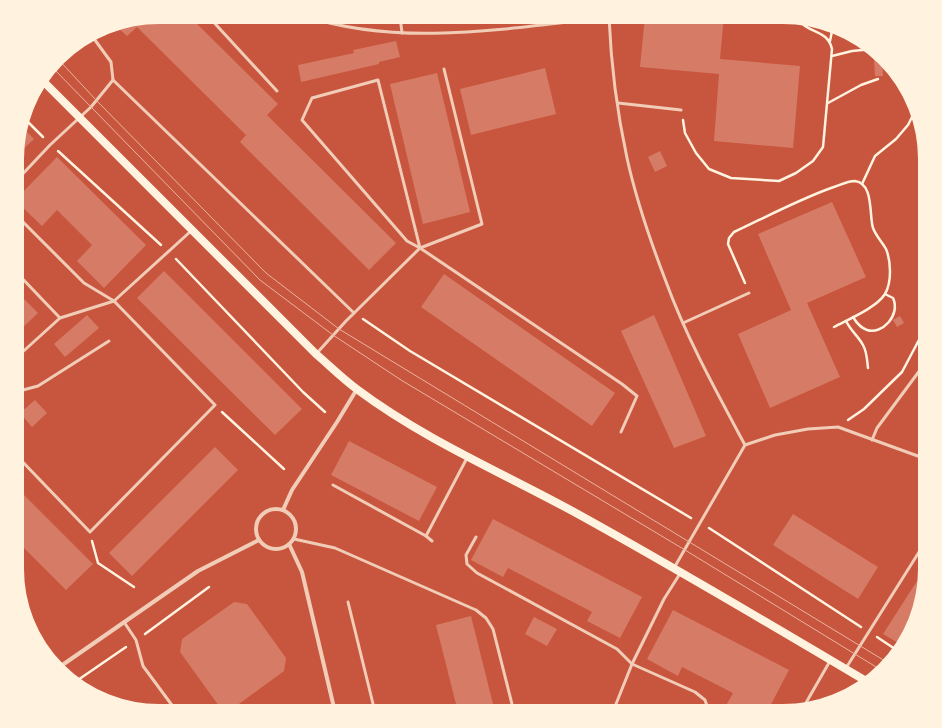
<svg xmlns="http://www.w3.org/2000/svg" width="942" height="728" viewBox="0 0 942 728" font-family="'Source Sans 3',sans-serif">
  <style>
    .building { fill: #d67c66 }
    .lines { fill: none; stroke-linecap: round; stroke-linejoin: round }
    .path { stroke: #fff3e0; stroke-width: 2.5 }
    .service { stroke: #f1ccb7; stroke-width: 3 }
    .minor { stroke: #f1ccb7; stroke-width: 4 }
    .secondary { stroke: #fff3e0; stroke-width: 8 }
    .tram { stroke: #e9b49f; stroke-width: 1 }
    .rim { fill: none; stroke: #fff3e0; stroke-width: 2 }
  </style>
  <rect width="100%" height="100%" fill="#c8553d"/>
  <g class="building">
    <polygon points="159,16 189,16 278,104 267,115 396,243 369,270 240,142 246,135 137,27 127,36 114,24"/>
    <polygon points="645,16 724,16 720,59 800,66 793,148 714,141 719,74 640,67"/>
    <polygon points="396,41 400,57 379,62 379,64 301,82 298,65 354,53 353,50"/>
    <polygon points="882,58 883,76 875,76 874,59"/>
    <polygon points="545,68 556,114 471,135 460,89"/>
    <polygon points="437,73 470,212 423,224 390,84"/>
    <polygon points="22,127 34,139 17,155 17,140"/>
    <polygon points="660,151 667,166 655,172 648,157"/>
    <polygon points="57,157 146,245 104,288 77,261 92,245 57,210 42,226 17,202 17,198"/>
    <polygon points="832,202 866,277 807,303 840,377 770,408 738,334 791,310 758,234"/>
    <polygon points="164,271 302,409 275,435 137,298"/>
    <polygon points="444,274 615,393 592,426 421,307"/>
    <polygon points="17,292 38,313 17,333"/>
    <polygon points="87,315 99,328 65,357 54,344"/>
    <polygon points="654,315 706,436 674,448 621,331"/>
    <polygon points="900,316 904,323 897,327 893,320"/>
    <polygon points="35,400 47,413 32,427 20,413"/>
    <polygon points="349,441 437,487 419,521 331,475"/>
    <polygon points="215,447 238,470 132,576 109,553"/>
    <polygon points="17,488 93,564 66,590 16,540"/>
    <polygon points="793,514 878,567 858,599 773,545"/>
    <polygon points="493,519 642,597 620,638 587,621 592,612 508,568 503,577 471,560"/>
    <polygon points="926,567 926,578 915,624 902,645 883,634"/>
    <polygon points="234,602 247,604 286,658 284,671 232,709 219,706 180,652 182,639"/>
    <polygon points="673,610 789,670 767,712 715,712 717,708 723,711 733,693 682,667 678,676 647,659"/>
    <polygon points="471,616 495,712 458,712 436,625"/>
    <polygon points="534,617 557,629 547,646 525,634"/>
  </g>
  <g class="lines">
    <g class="path">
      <polyline points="830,41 833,26"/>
      <polyline points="832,56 852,51 873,49"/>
      <polyline points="828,103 861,85 878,79"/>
      <polyline points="25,119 43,137"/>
      <path d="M 683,120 L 685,133 L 696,153 L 709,169 L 731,178 L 779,181 L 796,173 L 813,161 L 823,147 L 832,49 C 828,33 817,34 805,26 C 802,24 799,20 795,17"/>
      <polyline points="58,151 161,245"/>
      <polyline points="862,184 875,156 896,139 908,125 916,109"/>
      <polyline points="176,259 303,392 325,412"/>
      <path d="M 745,283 L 728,244 L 729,238 L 734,232 C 766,217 798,200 831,188 C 838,186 847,181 855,181 C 874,183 869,216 873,228 C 876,236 882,242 886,249 C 891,261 892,282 885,294 C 876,308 849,319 834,327"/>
      <path d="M 853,317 C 856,322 861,328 867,330 C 882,335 901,315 893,298 L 885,294"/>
      <polyline points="363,319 410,351 691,518"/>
      <path d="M 846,321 C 851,331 858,336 863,345 C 867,352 867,360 868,368"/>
      <polyline points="222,412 284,469"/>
      <polyline points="848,420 864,409 902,372 920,338 926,319"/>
      <polyline points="709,528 861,627"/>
      <polyline points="92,541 98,563 134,587"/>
      <polyline points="145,634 209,587"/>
      <polyline points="877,637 898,651"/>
      <polyline points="75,682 126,647"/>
    </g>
    <g class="service">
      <polyline points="208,16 277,91"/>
      <path d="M 305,16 C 401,48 510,28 609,17 C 611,64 617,112 627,158 C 636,199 650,240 665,279 C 686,337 716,391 745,445 L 775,435 L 808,429 L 838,427 L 926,459"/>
      <polyline points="400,16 402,33"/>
      <polyline points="92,36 111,62 113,80 354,313"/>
      <polyline points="618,103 681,110"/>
      <polyline points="17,180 50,145 91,107 113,80"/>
      <polyline points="420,248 378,80 312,98 302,120 407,241 420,248 482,224 444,69"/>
      <polyline points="17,273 60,318"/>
      <polyline points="683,323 749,293"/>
      <polyline points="317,353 346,321 420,248 622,384 637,396 621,432"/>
      <polyline points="17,357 60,318 114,301 191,231"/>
      <polyline points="17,388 23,390 38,386 109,341"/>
      <polyline points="872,440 877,428 926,362"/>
      <polyline points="17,456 90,532 215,405 114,301 84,283 17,216"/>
      <polyline points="333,485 426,536 432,541"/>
      <polyline points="426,536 467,458"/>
      <polyline points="476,537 466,555 467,564 477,573 617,649 632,664 614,709 614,712"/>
      <polyline points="294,539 335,548 476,610 486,618 493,629 514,712"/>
      <polyline points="674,568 745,445"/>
      <polyline points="681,572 664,599 632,664 695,692 705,700 708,709 707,712"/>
      <polyline points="348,602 375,712"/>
      <polyline points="124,622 136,640 143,666 177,712"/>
      <polyline points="846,668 926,541"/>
      <polyline points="803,708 830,661"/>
    </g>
    <g class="minor">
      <circle cx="276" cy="529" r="20"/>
      <polyline points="283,510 292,490 337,422 357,389"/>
      <polyline points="289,544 302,572 335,712"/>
      <polyline points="58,668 198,571 259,540"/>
    </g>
    <path class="secondary" d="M 42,80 L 316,354 C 330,366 343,379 358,390 C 425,440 503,473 576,513 C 674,567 770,624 866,681"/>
    <g class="tram">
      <polyline points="58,59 96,100 266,273 339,329 890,664"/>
      <polyline points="52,67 260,280 333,335 401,380 685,550 881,670"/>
    </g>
  </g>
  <path d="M0 0H942V728H0ZM159 23H783A136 136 0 0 1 919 159V569A136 136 0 0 1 783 705H159A136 136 0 0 1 23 569V159A136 136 0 0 1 159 23Z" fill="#fff3e0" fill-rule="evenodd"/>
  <path class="rim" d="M159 23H783A136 136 0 0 1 919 159V569A136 136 0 0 1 783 705H159A136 136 0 0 1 23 569V159A136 136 0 0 1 159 23Z"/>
</svg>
